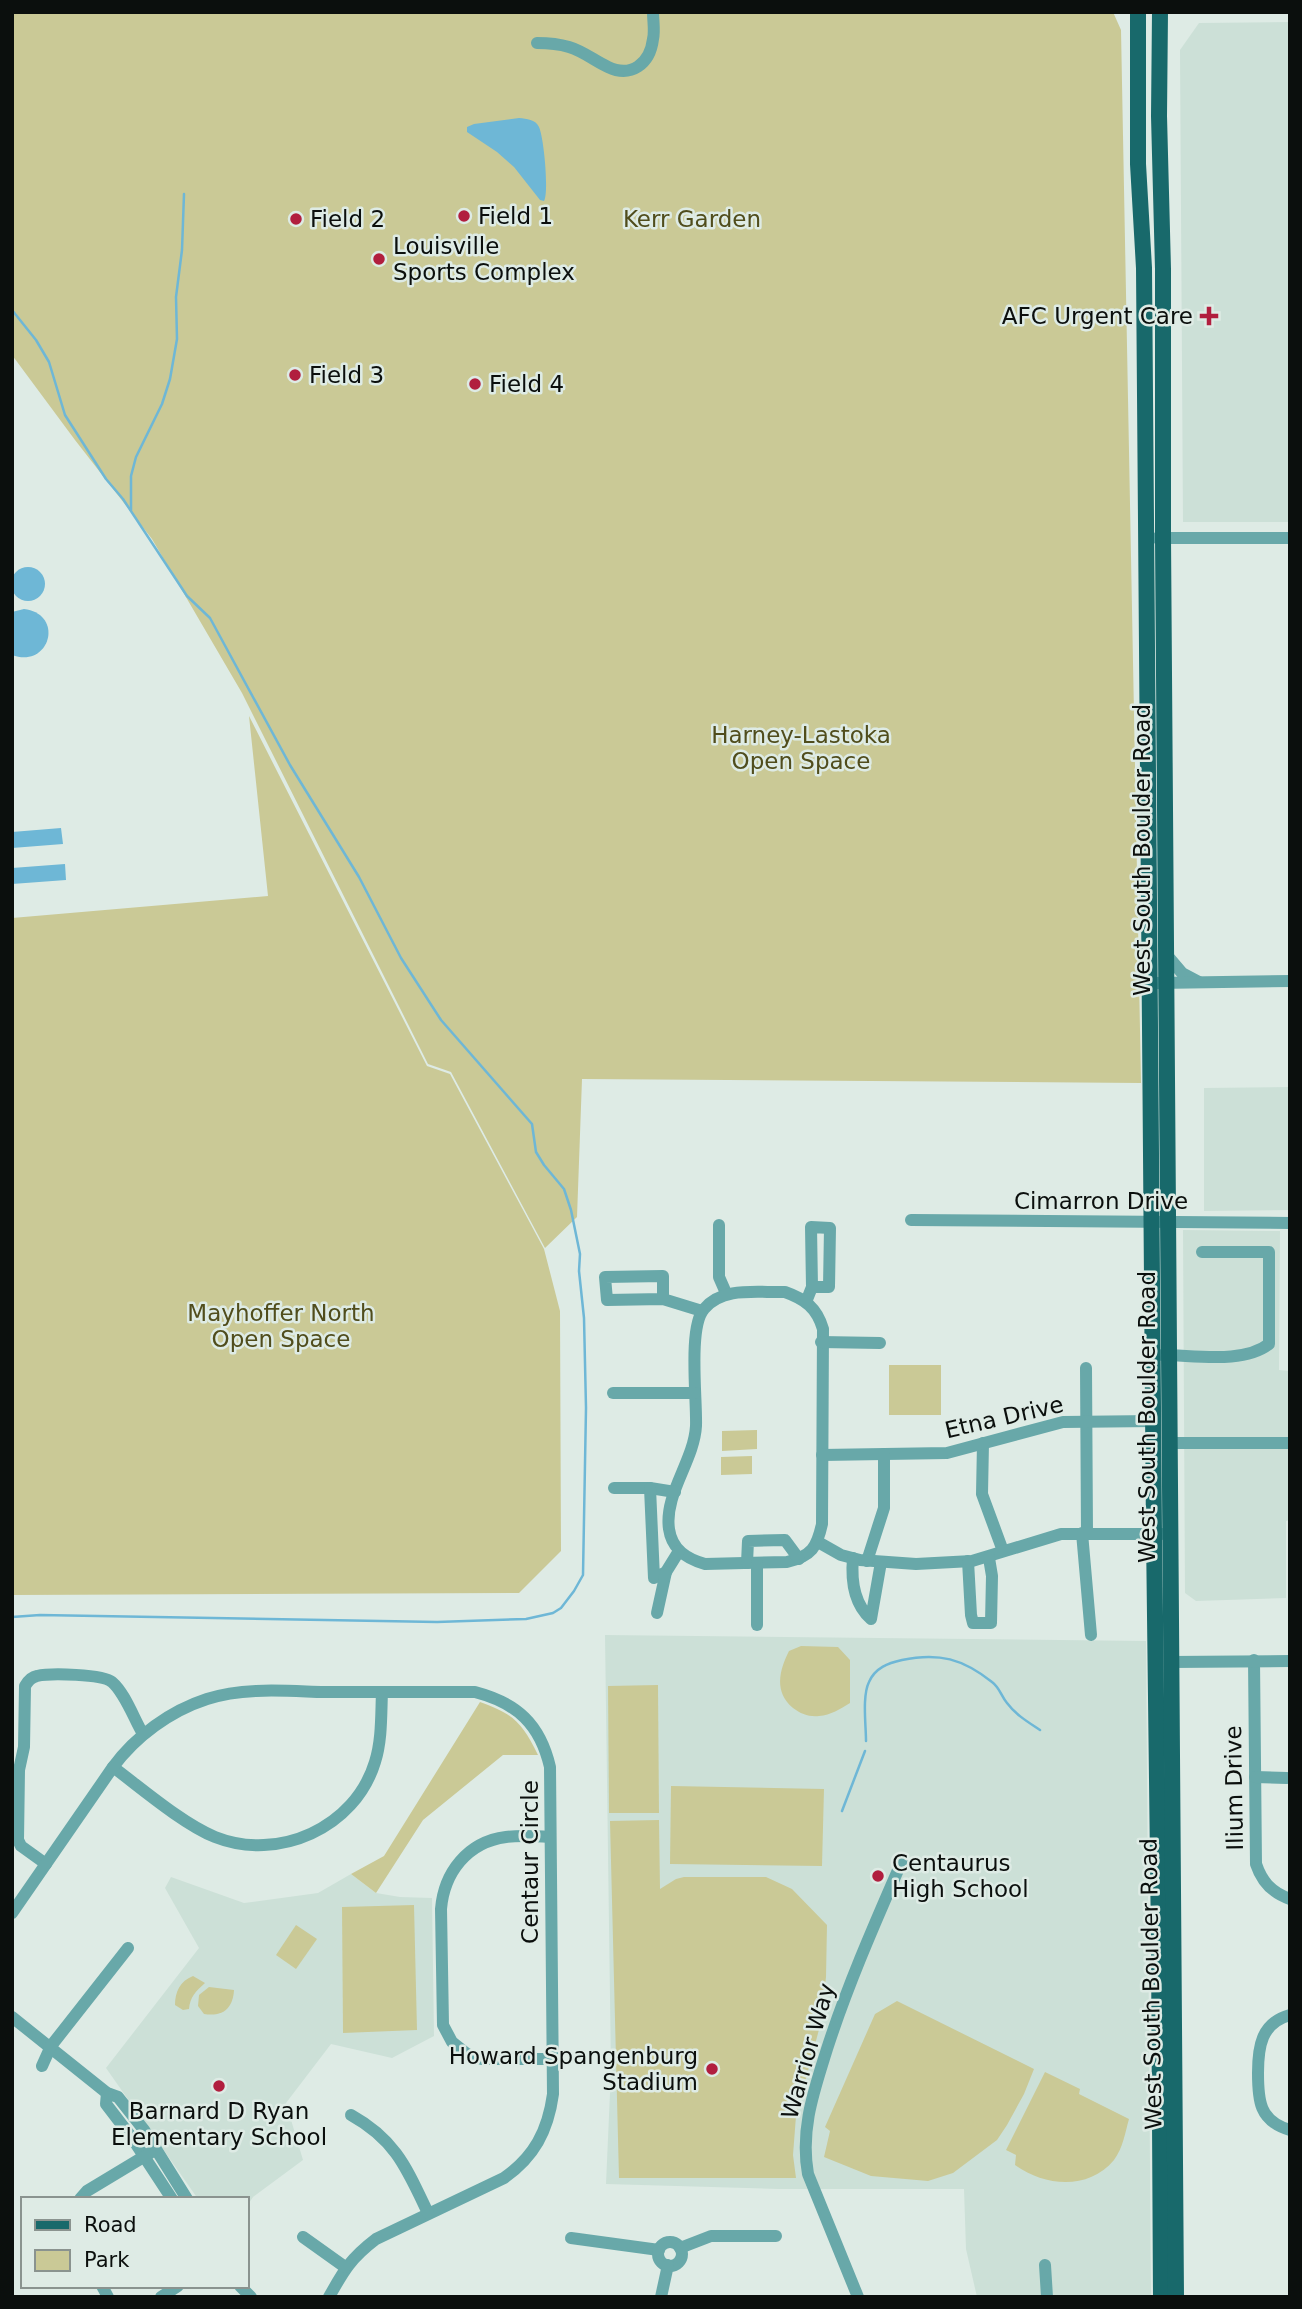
<svg xmlns="http://www.w3.org/2000/svg" width="1302" height="2309" viewBox="0 0 1302 2309" font-family="'DejaVu Sans',sans-serif">
  <style>
    .built { fill: #cce0d7 }
    .green { fill: #cac996 }
    .water { fill: #6eb7d6 }
    .lines { fill: none; stroke-linecap: round; stroke-linejoin: round }
    .stream { stroke: #6eb7d6; stroke-width: 2.5 }
    .minor { stroke: #68a8a9; stroke-width: 12 }
    .major { stroke: #18696b; stroke-width: 16 }
    .poi-dot { fill: #b11e3e; stroke: #deebe5; stroke-width: 2.5 }
    .labels { text-anchor: middle; stroke-width: 5; stroke-linejoin: round; paint-order: stroke }
    .poi-label { font-size: 23px; fill: #0b0f0d; stroke: #deebe5; text-anchor: start }
    .park-label { font-size: 23px; fill: #504d1c; stroke: #deebe5 }
    .street-label { font-size: 23px; fill: #0b0f0d; stroke: #deebe5 }
  </style>
  <rect width="100%" height="100%" fill="#deebe5"/>
  <g class="built">
    <polygon points="1290,22 1290,522 1183,522 1180,50 1199,23"/>
    <polygon points="1290,1087 1290,1210 1204,1211 1204,1088"/>
    <polygon points="1183,1230 1280,1231 1279,1370 1290,1371 1290,1520 1286,1521 1286,1598 1196,1601 1185,1593"/>
    <polygon points="605,1635 1146,1641 1151,2297 977,2297 966,2249 964,2189 778,2189 606,2184 611,2070"/>
    <polygon points="351,1874 376,1893 400,1897 432,1898 434,2036 392,2058 331,2044 286,2103 303,2160 253,2197 247,2206 247,2199 198,2199 106,2068 199,1948 165,1888 171,1877 244,1903 318,1893"/>
  </g>
  <g class="green">
    <polygon points="12,12 1113,12 1121,30 1141,1083 582,1079 577,1217 545,1248 451,1072 428,1064 242,693 152,539 75,440 12,355"/>
    <polygon points="249,716 427,1066 450,1074 544,1249 560,1311 561,1551 519,1593 12,1595 12,918 268,896"/>
    <polygon points="941,1365 941,1415 889,1415 889,1365"/>
    <polygon points="757,1430 757,1449 722,1451 722,1431"/>
    <polygon points="752,1456 752,1474 721,1475 721,1457"/>
    <path d="M 801,1646 L 838,1647 L 850,1660 L 850,1703 C 840,1709 831,1715 819,1716 C 809,1717 801,1714 793,1708 C 774,1692 779,1671 789,1651 Z"/>
    <polygon points="658,1685 659,1813 609,1813 608,1686"/>
    <path d="M 480,1702 C 514,1714 522,1723 538,1755 L 503,1755 L 423,1820 L 376,1893 L 351,1874 L 384,1856 Z"/>
    <polygon points="671,1786 824,1789 822,1866 670,1864"/>
    <polygon points="659,1820 660,1889 676,1879 684,1877 766,1877 792,1889 827,1925 826,1977 821,2022 796,2116 793,2155 796,2178 619,2178 610,1821"/>
    <polygon points="414,1905 417,2030 343,2033 342,1907"/>
    <polygon points="296,1925 317,1939 296,1969 276,1955"/>
    <path d="M 193,1976 L 205,1983 C 196,1991 190,1997 189,2009 L 183,2010 L 175,2005 C 175,1992 180,1981 193,1976 Z"/>
    <path d="M 209,1987 L 234,1990 C 233,2009 222,2017 204,2014 L 198,2006 L 199,1995 Z"/>
    <polygon points="897,2001 1034,2069 1024,2094 1007,2125 997,2140 953,2173 928,2181 871,2176 824,2157 830,2131 825,2127 875,2014"/>
    <path d="M 1045,2072 L 1080,2089 L 1079,2094 L 1129,2119 C 1125,2133 1123,2148 1114,2160 C 1088,2191 1044,2186 1015,2165 L 1016,2155 L 1006,2150 Z"/>
  </g>
  <g class="water">
    <path d="M 519,118 C 527,119 535,119 539,127 C 544,138 549,193 544,201 L 540,200 L 514,167 L 497,152 L 467,132 L 467,127 L 474,124 Z"/>
    <circle cx="28" cy="584" r="17"/>
    <path d="M 24,609 C 65,614 50,669 12,655 L 12,612 Z"/>
    <polygon points="61,828 63,844 12,848 12,832"/>
    <polygon points="65,864 66,880 12,884 12,868"/>
  </g>
  <g class="lines">
    <g class="stream">
      <polyline points="12,310 36,340 49,362 65,415 106,479 123,499 187,596 210,618 290,765 359,877 401,958 441,1020 532,1124 536,1152 544,1165 564,1189 571,1210 580,1254 579,1271 584,1318 586,1408 583,1575 574,1591 561,1608 553,1613 526,1619 437,1622 40,1615 12,1617"/>
      <polyline points="131,510 131,476 136,457 162,404 170,379 177,339 176,297 182,250 184,194"/>
      <path d="M 866,1741 C 866,1725 862,1696 869,1682 C 875,1668 888,1663 902,1660 C 939,1652 963,1659 992,1682 C 1000,1688 1001,1696 1007,1703 C 1016,1715 1028,1722 1040,1730"/>
      <polyline points="842,1811 865,1751"/>
    </g>
    <g class="minor">
      <path d="M 537,43 C 548,43 559,44 569,47 C 583,51 595,61 608,67 C 631,78 650,64 653,39 C 655,31 653,21 653,12"/>
      <polyline points="1157,538 1290,538"/>
      <polyline points="1165,953 1182,973 1199,982"/>
      <polyline points="1157,983 1290,981"/>
      <polyline points="911,1220 1290,1223"/>
      <polyline points="719,1225 719,1277 726,1293"/>
      <path d="M 785,1292 C 805,1299 817,1308 823,1329 L 822,1524 C 817,1547 812,1556 787,1562 L 705,1564 C 687,1559 672,1550 669,1529 C 664,1494 694,1461 696,1426 C 697,1400 688,1327 704,1309 C 723,1286 758,1293 785,1292 Z"/>
      <polyline points="663,1299 663,1276 605,1277 607,1300 663,1299 702,1311"/>
      <polyline points="806,1302 812,1287 811,1227 830,1228 829,1287 812,1287"/>
      <polyline points="821,1342 880,1343"/>
      <path d="M 1162,1355 C 1194,1355 1244,1364 1269,1344 L 1269,1252 L 1202,1252"/>
      <polyline points="1086,1368 1087,1533"/>
      <polyline points="613,1393 695,1393"/>
      <polyline points="983,1443 982,1494 1003,1551"/>
      <polyline points="1170,1443 1290,1443"/>
      <polyline points="822,1455 947,1453 1063,1422 1154,1421"/>
      <polyline points="614,1488 650,1488 675,1492"/>
      <polyline points="650,1488 654,1578 666,1572 679,1551"/>
      <polyline points="1082,1533 1091,1635"/>
      <polyline points="818,1542 841,1555 860,1560 916,1564 972,1561 1061,1534 1162,1534"/>
      <path d="M 853,1558 C 851,1580 854,1604 871,1619 L 881,1562"/>
      <polyline points="867,1561 884,1508 884,1454"/>
      <polyline points="968,1561 971,1615 973,1623 991,1623 992,1576 989,1558"/>
      <polyline points="747,1563 748,1541 785,1540 799,1559"/>
      <polyline points="657,1613 666,1572"/>
      <polyline points="757,1625 757,1563"/>
      <path d="M 1254,1660 L 1256,1864 C 1262,1882 1272,1893 1290,1899"/>
      <polyline points="1171,1662 1290,1661"/>
      <path d="M 113,1767 C 141,1788 183,1824 215,1837 C 278,1862 355,1828 375,1762 C 382,1740 381,1715 382,1692"/>
      <polyline points="1255,1777 1287,1778"/>
      <path d="M 550,1837 C 535,1836 520,1835 506,1837 C 467,1842 444,1873 441,1909 L 443,2025 L 452,2042 L 467,2054 L 482,2059 L 552,2059"/>
      <path d="M 46,1864 L 21,1846 L 18,1840 L 19,1770 L 24,1747 L 25,1686 C 28,1681 31,1677 37,1676 C 50,1673 103,1674 112,1682 C 125,1693 134,1719 143,1734"/>
      <path d="M 12,1913 L 113,1767 C 136,1736 170,1711 207,1699 C 244,1687 286,1691 324,1692 C 375,1692 425,1692 475,1692 C 517,1703 540,1724 550,1767 L 553,2094 C 548,2131 534,2157 504,2178 L 376,2239 C 351,2258 344,2270 329,2297"/>
      <path d="M 1290,2015 C 1261,2023 1258,2047 1258,2073 C 1258,2100 1259,2121 1290,2130"/>
      <polyline points="12,2017 107,2093 118,2097 144,2130 187,2199"/>
      <polyline points="42,2066 51,2046 128,1948"/>
      <polyline points="107,2093 106,2104 132,2138 172,2199"/>
      <path d="M 351,2115 C 396,2140 407,2169 428,2213"/>
      <polyline points="80,2199 87,2191 150,2153"/>
      <polyline points="303,2237 345,2267"/>
      <polyline points="571,2238 659,2250"/>
      <circle cx="670" cy="2254" r="12"/>
      <polyline points="680,2248 711,2236 776,2236"/>
      <polyline points="1045,2265 1047,2297"/>
      <polyline points="102,2286 108,2297"/>
      <polyline points="240,2286 251,2297"/>
      <polyline points="161,2297 178,2286"/>
      <polyline points="661,2297 668,2265"/>
      <path d="M 858,2297 L 808,2174 C 800,2129 814,2091 827,2049 C 848,1984 875,1923 902,1861"/>
    </g>
    <g class="major">
      <polyline points="1138,12 1138,164 1144,268 1154,1534 1159,1943 1161,2297"/>
      <polyline points="1160,12 1159,116 1163,269 1163,538 1176,2297"/>
    </g>
  </g>
  <g class="poi-dot">
    <circle cx="464" cy="216" r="7"/>
    <circle cx="296" cy="219" r="7"/>
    <circle cx="379" cy="259" r="7"/>
    <path d="M1205.5 305.5h7v7h7v7h-7v7h-7v-7h-7v-7h7z"/>
    <circle cx="295" cy="375" r="7"/>
    <circle cx="475" cy="384" r="7"/>
    <circle cx="878" cy="1876" r="7"/>
    <circle cx="712" cy="2069" r="7"/>
    <circle cx="219" cy="2086" r="7"/>
  </g>
  <g class="labels">
    <g class="poi-label">
      <text x="478" y="224">Field 1</text>
      <text x="310" y="227">Field 2</text>
      <text x="393" y="254">Louisville<tspan x="393" dy="26">Sports Complex</tspan></text>
      <text x="1193" y="324" text-anchor="end">AFC Urgent Care</text>
      <text x="309" y="383">Field 3</text>
      <text x="489" y="392">Field 4</text>
      <text x="892" y="1871">Centaurus<tspan x="892" dy="26">High School</tspan></text>
      <text x="698" y="2064" text-anchor="end">Howard Spangenburg<tspan x="698" dy="26">Stadium</tspan></text>
      <text x="219" y="2119" text-anchor="middle">Barnard D Ryan<tspan x="219" dy="26">Elementary School</tspan></text>
    </g>
    <g class="park-label">
      <text x="692" y="227">Kerr Garden</text>
      <text x="801" y="743">Harney-Lastoka<tspan x="801" dy="26">Open Space</tspan></text>
      <text x="281" y="1321">Mayhoffer North<tspan x="281" dy="26">Open Space</tspan></text>
    </g>
    <g class="street-label">
      <text transform="translate(1142 850) rotate(-90)" y="8">West South Boulder Road</text>
      <text x="1101" y="1209">Cimarron Drive</text>
      <text transform="translate(1004 1417) rotate(-13)" y="8">Etna Drive</text>
      <text transform="translate(1147 1417) rotate(-90)" y="8">West South Boulder Road</text>
      <text transform="translate(1234 1788) rotate(-91)" y="8">Ilium Drive</text>
      <text transform="translate(530 1862) rotate(-90)" y="8">Centaur Circle</text>
      <text transform="translate(1151 1984) rotate(-91)" y="8">West South Boulder Road</text>
      <text transform="translate(808 2051) rotate(-74)" y="8">Warrior Way</text>
    </g>
  </g>
  <rect width="1302" height="2309" fill="none" stroke="#0b0f0d" stroke-width="28"/>
  <rect x="21" y="2197" width="228" height="91" fill="#deebe5" stroke="#8a938f" stroke-width="2"/>
  <rect x="35" y="2220" width="35" height="10" fill="#18696b" stroke="#8a938f" stroke-width="2"/>
  <text x="84" y="2232" font-size="21" fill="#0b0f0d">Road</text>
  <rect x="35" y="2250" width="35" height="21" fill="#cac996" stroke="#8a938f" stroke-width="2"/>
  <text x="84" y="2267" font-size="21" fill="#0b0f0d">Park</text>
</svg>
